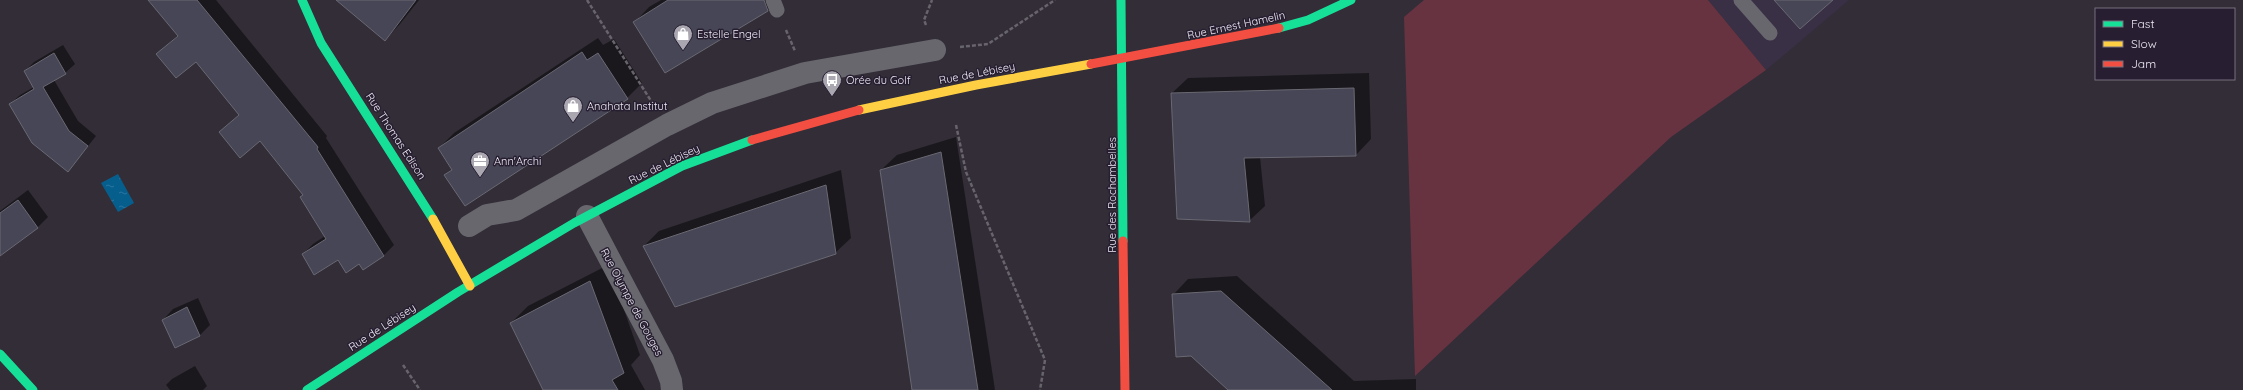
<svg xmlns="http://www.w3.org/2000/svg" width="2243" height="390" viewBox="0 0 2243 390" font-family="Quicksand,sans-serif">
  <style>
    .built { fill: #393046 }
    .grass { fill: #683341 }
    .water { fill: url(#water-ripples) }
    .shadow { fill: #0007 }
    .building { fill: #464657; stroke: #6a6871 }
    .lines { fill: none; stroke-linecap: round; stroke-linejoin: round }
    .path { stroke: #68646c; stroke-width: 2.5; stroke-dasharray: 4 2; stroke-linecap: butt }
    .lane { stroke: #69676e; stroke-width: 15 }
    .street { stroke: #69676e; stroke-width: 22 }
    .fast { stroke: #16e098; stroke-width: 9 }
    .slow { stroke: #ffcf43; stroke-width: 9 }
    .jam { stroke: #f24e42; stroke-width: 9 }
    .labels { text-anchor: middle; stroke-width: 3; stroke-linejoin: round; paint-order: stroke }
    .street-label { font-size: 11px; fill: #ece8f3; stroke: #271f31 }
    .poi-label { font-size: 11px; fill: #ece8f3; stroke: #271f31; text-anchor: start }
  </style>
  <defs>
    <pattern id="water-ripples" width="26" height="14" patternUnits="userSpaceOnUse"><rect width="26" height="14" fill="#065e8d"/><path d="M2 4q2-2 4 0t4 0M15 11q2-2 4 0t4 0" fill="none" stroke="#2a759e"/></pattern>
  </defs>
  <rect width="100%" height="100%" fill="#322d37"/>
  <polygon class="built" points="1708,0 1849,0 1766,70"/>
  <polygon class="grass" points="1424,0 1708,0 1766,70 1671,137 1415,376 1404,17"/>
  <polygon class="water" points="118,174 134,203 118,212 101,183"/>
  <g class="shadow">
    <polygon points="149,0 216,0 327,136 326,138 394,245 384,255 363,268 360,263 303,254 313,244 325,236 304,194 260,140 220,132 240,114 196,61 157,54 178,35"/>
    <polygon points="354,0 419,0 400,24 385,40"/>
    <polygon points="661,0 778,0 767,11 635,22 649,7"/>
    <polygon points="598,38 603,45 614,39 642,83 627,98 446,176 452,169 439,148 454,133"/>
    <polygon points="63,45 75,64 65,73 54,80 78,121 96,136 68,171 10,104 20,95 34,87 25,71 34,62"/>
    <polygon points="1369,73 1371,139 1356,155 1260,157 1265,206 1249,221 1172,93 1188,78"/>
    <polygon points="956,137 995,390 913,390 881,170 897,155"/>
    <polygon points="841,170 851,238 835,253 644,246 659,231"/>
    <polygon points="28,190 48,217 38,227 0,255 0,211"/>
    <polygon points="608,265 640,355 631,365 645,390 544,390 511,323 528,306"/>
    <polygon points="1237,276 1354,381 1416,379 1416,390 1230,390 1191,355 1173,295 1188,279"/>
    <polygon points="198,298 210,325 200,335 176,346 163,320 173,309"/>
    <polygon points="195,366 207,386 203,390 170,390 166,385 172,379"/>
  </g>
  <g class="building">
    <polygon points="148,0 197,0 318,147 317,149 384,256 363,270 359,264 346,273 338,260 314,275 302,254 326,239 300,197 303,195 260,141 240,158 219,132 239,115 196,62 176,78 156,54 178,36"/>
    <polygon points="336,0 416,0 385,41"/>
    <polygon points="668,0 764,0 768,11 665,73 633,22"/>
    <polygon points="1774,0 1833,0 1800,29"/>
    <polygon points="582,52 587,60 598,53 628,99 465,206 444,175 452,170 438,148"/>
    <polygon points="54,53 66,74 43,87 69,131 88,146 68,172 32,143 9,104 34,89 24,71"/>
    <polygon points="1354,88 1356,156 1244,158 1250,222 1177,219 1171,93"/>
    <polygon points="941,152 978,390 912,390 880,170"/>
    <polygon points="826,185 836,254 675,307 643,246"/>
    <polygon points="18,200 38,228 0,256 0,213"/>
    <polygon points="590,281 624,373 612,380 618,390 543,390 510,323"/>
    <polygon points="1221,291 1332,390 1228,390 1191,356 1176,357 1172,294"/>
    <polygon points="187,307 200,336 175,348 162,320"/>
  </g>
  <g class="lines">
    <g class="path">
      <polyline points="587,0 653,104"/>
      <polyline points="926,25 924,20 932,0"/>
      <polyline points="786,30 795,51"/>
      <polyline points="960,47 988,44 1055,0"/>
      <polyline points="956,125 966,172 1045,360 1040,390"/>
      <polyline points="403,365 420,390"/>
    </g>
    <g class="lane">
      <polyline points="773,0 777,10"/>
      <polyline points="1741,0 1770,33"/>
    </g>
    <g class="street">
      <polyline points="587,216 663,360 671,381 672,390"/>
      <polyline points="469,226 487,215 516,210 667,125 712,103 805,73 935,50"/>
    </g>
    <g class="fast">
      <polyline points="302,0 321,43 433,219"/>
      <polyline points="1121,0 1123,241"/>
      <polyline points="1279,28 1308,20 1351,0"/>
      <polyline points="0,354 33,390"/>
      <polyline points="307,390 458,292 574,223 682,166 752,140"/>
    </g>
    <g class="slow">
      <polyline points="859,110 976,85 1091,64"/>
      <polyline points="433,219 470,286"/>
    </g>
    <g class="jam">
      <polyline points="1091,64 1279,28"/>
      <polyline points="752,140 859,110"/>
      <polyline points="1123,241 1125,390"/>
    </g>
  </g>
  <defs>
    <symbol id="shop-pin" viewBox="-11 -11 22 30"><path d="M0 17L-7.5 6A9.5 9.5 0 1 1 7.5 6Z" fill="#aba7b1" stroke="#271f31"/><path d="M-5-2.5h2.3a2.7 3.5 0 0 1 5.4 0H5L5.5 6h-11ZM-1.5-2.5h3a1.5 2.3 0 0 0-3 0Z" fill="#fff"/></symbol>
    <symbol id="bus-pin" viewBox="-11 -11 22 30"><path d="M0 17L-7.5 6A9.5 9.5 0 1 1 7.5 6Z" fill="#aba7b1" stroke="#271f31"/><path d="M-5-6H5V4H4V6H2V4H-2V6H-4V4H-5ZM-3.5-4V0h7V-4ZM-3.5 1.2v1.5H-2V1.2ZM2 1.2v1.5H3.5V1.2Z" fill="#fff"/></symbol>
    <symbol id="office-pin" viewBox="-11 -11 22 30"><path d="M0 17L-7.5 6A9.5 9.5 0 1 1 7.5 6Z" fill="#aba7b1" stroke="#271f31"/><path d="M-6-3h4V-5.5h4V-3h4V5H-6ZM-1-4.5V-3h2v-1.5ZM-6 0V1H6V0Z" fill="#fff"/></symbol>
  </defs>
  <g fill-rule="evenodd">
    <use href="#shop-pin" x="672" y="23" width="22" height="30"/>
    <use href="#bus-pin" x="821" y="69" width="22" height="30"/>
    <use href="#shop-pin" x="562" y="95" width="22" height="30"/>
    <use href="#office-pin" x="469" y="150" width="22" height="30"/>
  </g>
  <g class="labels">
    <g class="street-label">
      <text transform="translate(1236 25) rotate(-12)" y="4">Rue Ernest Hamelin</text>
      <text transform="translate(977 73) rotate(-11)" y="4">Rue de Lébisey</text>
      <text transform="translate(396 136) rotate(57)" y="4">Rue Thomas Edison</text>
      <text transform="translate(664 164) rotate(-26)" y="4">Rue de Lébisey</text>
      <text transform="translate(1112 195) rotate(-90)" y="4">Rue des Rochambelles</text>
      <text transform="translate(632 302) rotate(62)" y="4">Rue Olympe de Gouges</text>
      <text transform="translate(382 327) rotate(-33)" y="4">Rue de Lébisey</text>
    </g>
    <g class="poi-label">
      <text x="697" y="38">Estelle Engel</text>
      <text x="846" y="84">Orée du Golf</text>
      <text x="587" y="110">Anahata Institut</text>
      <text x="494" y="165">Ann'Archi</text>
    </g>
  </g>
  <rect x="2095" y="8" width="140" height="72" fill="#271f31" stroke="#766f7f"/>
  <rect x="2103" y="21" width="20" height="6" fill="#16e098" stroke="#766f7f"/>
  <text x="2131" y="28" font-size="12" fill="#ece8f3">Fast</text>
  <rect x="2103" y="41" width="20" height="6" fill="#ffcf43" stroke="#766f7f"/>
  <text x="2131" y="48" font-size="12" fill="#ece8f3">Slow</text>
  <rect x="2103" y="61" width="20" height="6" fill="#f24e42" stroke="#766f7f"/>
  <text x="2131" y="68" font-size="12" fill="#ece8f3">Jam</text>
</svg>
